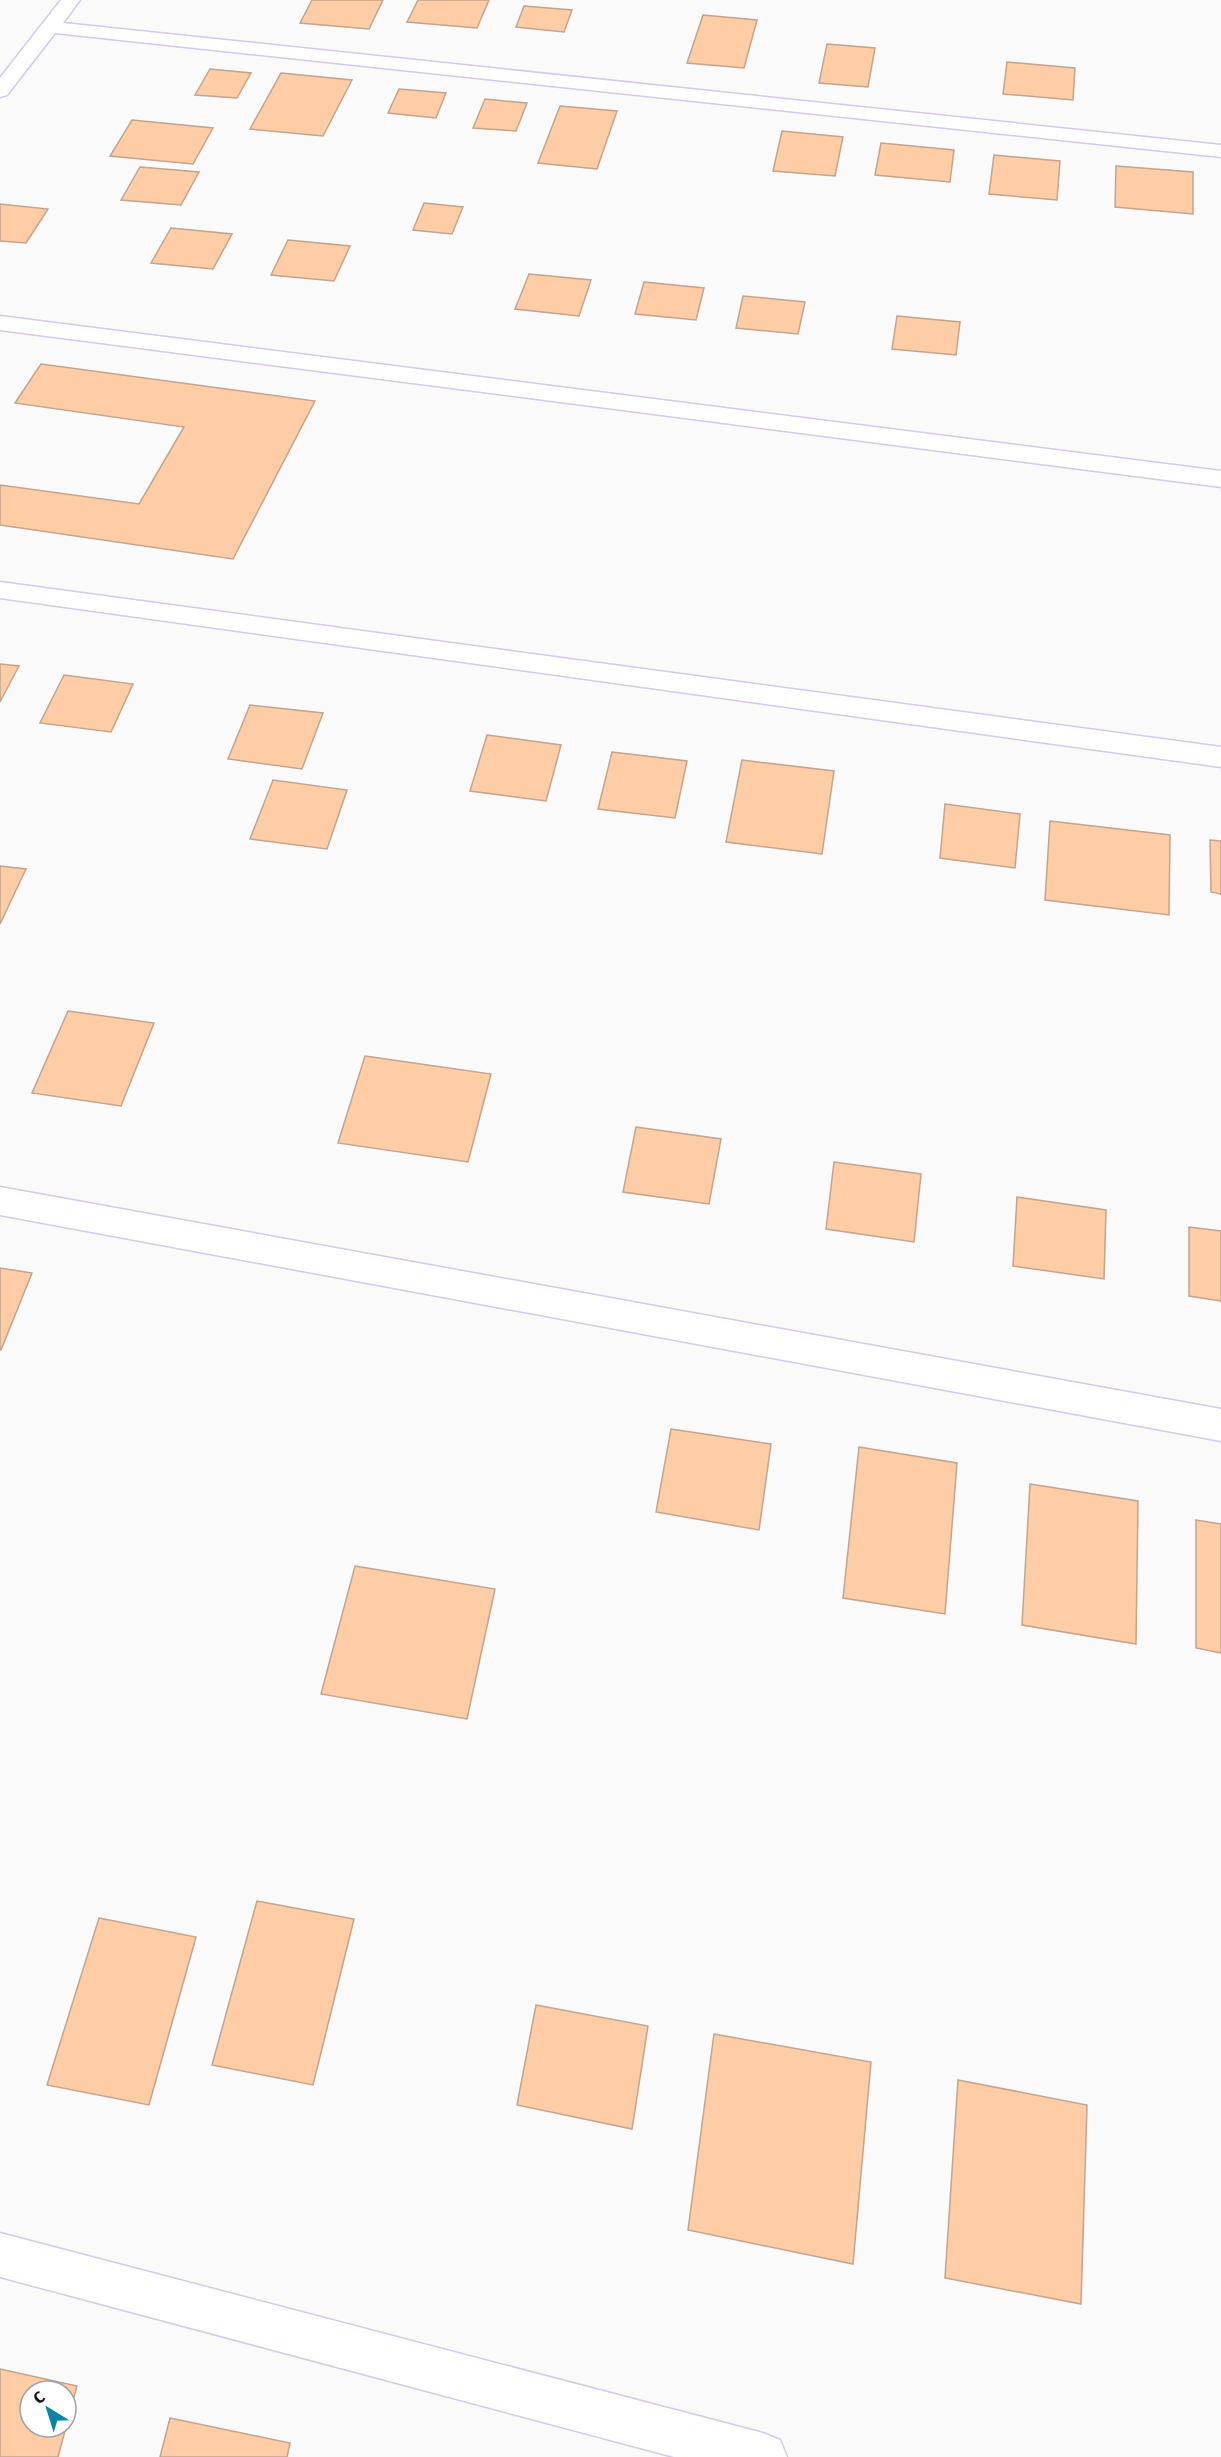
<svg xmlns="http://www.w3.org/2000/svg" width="1221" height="2457" viewBox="0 0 1221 2457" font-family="'Fira Sans',sans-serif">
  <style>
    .building { fill: #fecda6; stroke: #c3a48c; stroke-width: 1.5 }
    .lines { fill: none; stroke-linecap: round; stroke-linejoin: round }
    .minor-casing { stroke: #d5c8eb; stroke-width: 3 }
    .minor { fill: #fff; fill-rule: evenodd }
  </style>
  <rect width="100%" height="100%" fill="#fafafa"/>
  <g class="building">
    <polygon points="312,0 383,0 369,29 300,23"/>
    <polygon points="418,0 489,0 477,28 407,22"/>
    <polygon points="524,6 572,10 564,32 516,27"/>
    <polygon points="703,15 757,20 744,68 687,63"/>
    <polygon points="827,44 875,48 868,87 819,83"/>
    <polygon points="1007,62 1075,68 1073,100 1003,94"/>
    <polygon points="210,69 251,73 237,98 195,95"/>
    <polygon points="281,73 352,80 323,136 250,129"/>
    <polygon points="399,89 446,93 436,118 388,113"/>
    <polygon points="485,99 527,103 516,131 473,128"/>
    <polygon points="560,106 617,111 597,169 538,163"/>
    <polygon points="132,120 213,128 193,164 110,156"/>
    <polygon points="782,131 843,137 835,176 773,171"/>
    <polygon points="881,143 954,150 950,182 875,175"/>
    <polygon points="994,155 1060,161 1057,200 989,194"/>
    <polygon points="1116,166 1193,172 1193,214 1115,207"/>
    <polygon points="140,167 199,172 181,205 121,200"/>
    <polygon points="424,203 463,207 452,234 413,230"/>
    <polygon points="0,204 48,209 26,243 0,241"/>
    <polygon points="171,228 232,234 213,269 151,263"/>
    <polygon points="288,240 350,246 334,281 271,275"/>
    <polygon points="529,274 591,280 579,316 515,309"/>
    <polygon points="644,282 704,288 696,320 635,314"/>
    <polygon points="743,296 805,302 798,334 736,328"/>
    <polygon points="897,316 960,322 956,355 892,349"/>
    <polygon points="41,364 315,401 233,559 0,525 0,485 139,504 184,427 15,403"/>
    <polygon points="0,664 19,666 0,702"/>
    <polygon points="64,675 133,684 111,732 40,723"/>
    <polygon points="250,705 323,713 302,769 228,759"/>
    <polygon points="487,735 561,745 546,801 470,791"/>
    <polygon points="612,752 687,761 675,818 598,809"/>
    <polygon points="742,760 834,771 822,854 726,842"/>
    <polygon points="273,780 347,790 327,849 250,839"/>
    <polygon points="945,804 1020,814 1015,868 940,858"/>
    <polygon points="1050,821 1170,835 1169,915 1045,900"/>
    <polygon points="1210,840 1221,841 1221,894 1211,892"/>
    <polygon points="0,866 26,869 0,924"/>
    <polygon points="68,1011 154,1023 121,1106 32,1093"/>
    <polygon points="365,1056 491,1074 468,1162 338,1143"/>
    <polygon points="636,1127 721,1139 709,1204 623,1192"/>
    <polygon points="834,1162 921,1174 914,1242 826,1229"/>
    <polygon points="1017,1197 1106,1210 1104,1279 1013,1266"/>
    <polygon points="1189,1227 1221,1231 1221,1301 1189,1296"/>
    <polygon points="0,1268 32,1273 1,1350 0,1350"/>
    <polygon points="671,1429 771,1444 759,1530 656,1512"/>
    <polygon points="859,1447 957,1463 945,1614 843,1598"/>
    <polygon points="1030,1484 1138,1501 1136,1644 1022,1625"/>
    <polygon points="1196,1520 1221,1524 1221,1653 1196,1648"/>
    <polygon points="355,1566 495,1589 467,1719 321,1694"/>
    <polygon points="257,1901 354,1919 313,2085 212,2065"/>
    <polygon points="99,1918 196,1937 149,2105 47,2085"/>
    <polygon points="536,2005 648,2026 632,2129 517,2105"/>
    <polygon points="714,2034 871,2062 853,2264 688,2230"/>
    <polygon points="958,2080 1087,2105 1081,2304 945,2278"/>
    <polygon points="0,2369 77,2386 66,2426 66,2391 30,2391 30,2427 66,2427 58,2457 0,2457"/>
    <polygon points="170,2418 290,2443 287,2457 160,2457"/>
  </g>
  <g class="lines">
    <defs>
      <g id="minor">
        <polygon points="61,0 80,0 63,23 1221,145 1221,157 55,33 7,95 0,97 0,78"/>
        <polygon points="0,316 1221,471 1221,487 0,330"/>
        <polygon points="0,582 1221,747 1221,767 0,598"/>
        <polygon points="0,1187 1221,1409 1221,1441 0,1215"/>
        <polygon points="0,2233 763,2433 780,2440 787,2457 674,2457 0,2277"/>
      </g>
    </defs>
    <use href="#minor" class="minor-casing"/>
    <use href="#minor" class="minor"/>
  </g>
  <g transform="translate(48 2409) rotate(322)"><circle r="28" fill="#ffffff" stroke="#a2a0a5" stroke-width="1.5"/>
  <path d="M0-4.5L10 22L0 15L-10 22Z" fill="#0386a9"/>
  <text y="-9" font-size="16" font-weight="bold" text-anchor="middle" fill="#16111d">С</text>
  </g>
</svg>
